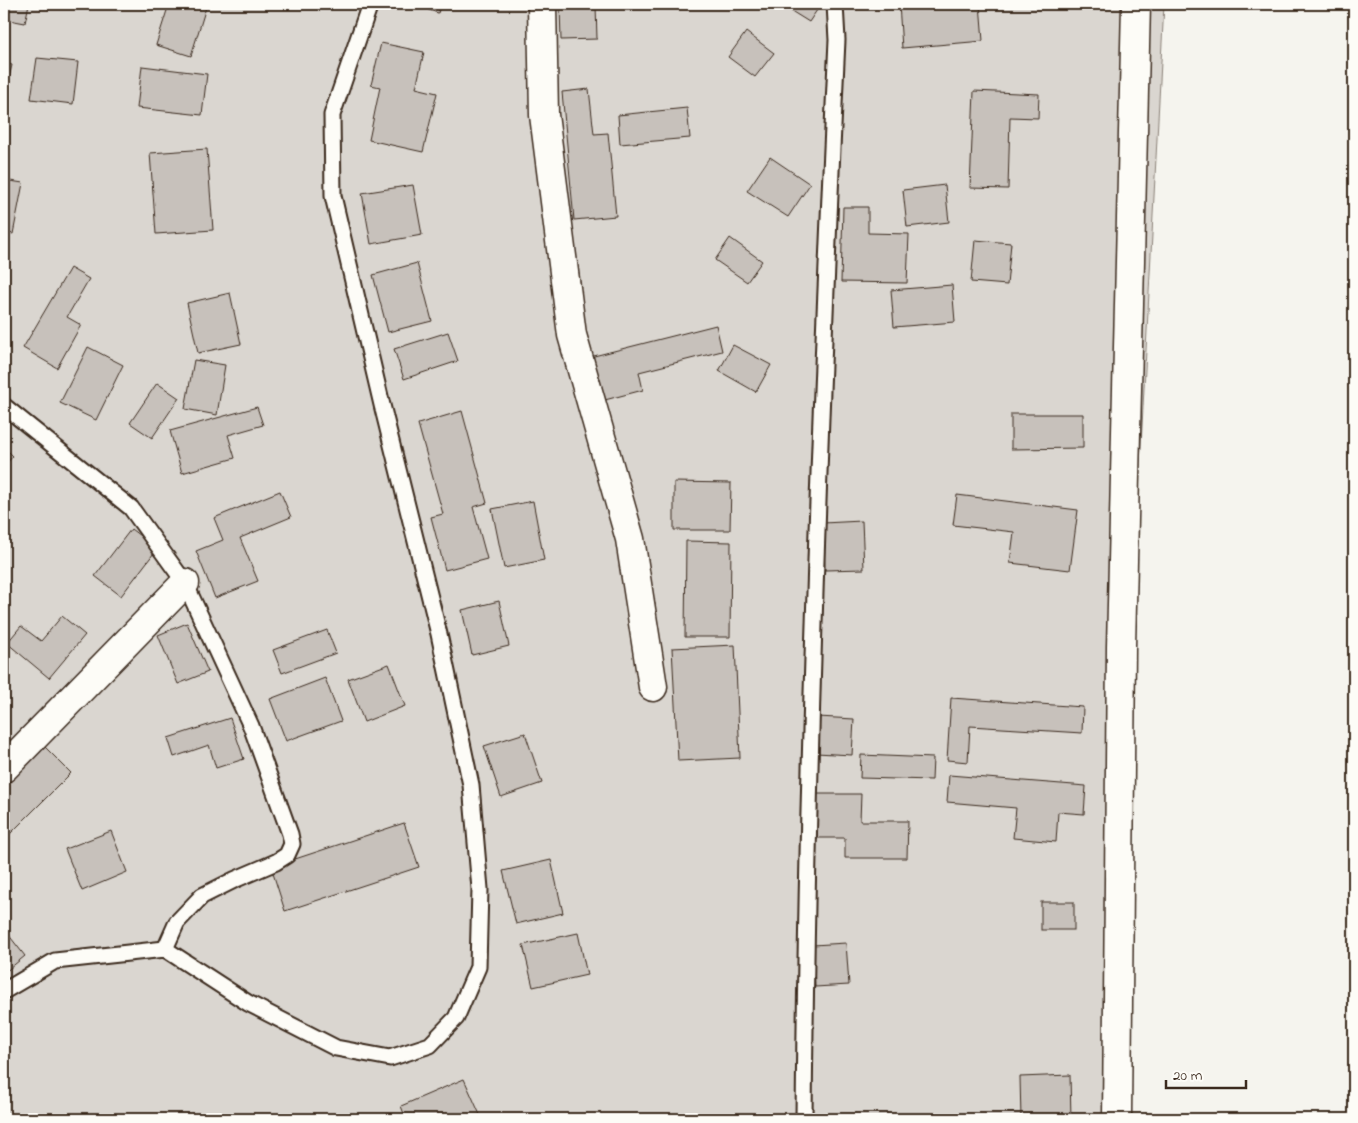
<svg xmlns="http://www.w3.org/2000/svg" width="1358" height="1123" viewBox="0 0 1358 1123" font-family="'Indie Flower',sans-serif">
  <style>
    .green { fill: #dad6d0; stroke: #8a8077 }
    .building { fill: #c7c1bb; stroke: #3b2a1e }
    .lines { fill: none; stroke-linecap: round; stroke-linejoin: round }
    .lane-casing { stroke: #3b2a1e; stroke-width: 19 }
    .street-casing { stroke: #3b2a1e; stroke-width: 31 }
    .lane { stroke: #fdfcf7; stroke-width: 15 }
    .street { stroke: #fdfcf7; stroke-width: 28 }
  </style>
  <rect width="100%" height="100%" fill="#f5f4ee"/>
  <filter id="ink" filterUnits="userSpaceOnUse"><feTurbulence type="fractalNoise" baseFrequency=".02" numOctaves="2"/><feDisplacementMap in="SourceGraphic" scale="10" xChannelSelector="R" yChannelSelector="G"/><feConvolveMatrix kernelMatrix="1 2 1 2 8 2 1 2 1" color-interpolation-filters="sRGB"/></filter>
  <g filter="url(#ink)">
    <polygon class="green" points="4,4 1164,4 1106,1119 4,1119"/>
    <g class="building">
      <polygon points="4,4 29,4 25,23 4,19"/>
      <polygon points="169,4 207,4 191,56 156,45"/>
      <polygon points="411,4 441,4 438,13"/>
      <polygon points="780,4 821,4 809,22"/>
      <polygon points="899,4 980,4 983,41 902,48"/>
      <polygon points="596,6 597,39 561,40 560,7"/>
      <polygon points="746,32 774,53 755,77 728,57"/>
      <polygon points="381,43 424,52 416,88 437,93 423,152 369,140 380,87 371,85"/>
      <polygon points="37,58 78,62 73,104 31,99"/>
      <polygon points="4,63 12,65 4,99"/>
      <polygon points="142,66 207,74 202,115 137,108"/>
      <polygon points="589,89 594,134 608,133 616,216 574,220 562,92"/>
      <polygon points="974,91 1039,94 1038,118 1010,117 1008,189 970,188"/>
      <polygon points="687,108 690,138 620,144 618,115"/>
      <polygon points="207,149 213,230 156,234 150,153"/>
      <polygon points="770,157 810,184 788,217 747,191"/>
      <polygon points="4,180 23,183 13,234 4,232"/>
      <polygon points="413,185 422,235 371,244 362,193"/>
      <polygon points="945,185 949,222 907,227 903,190"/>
      <polygon points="843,207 868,207 868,233 909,234 907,283 841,282"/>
      <polygon points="730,238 762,261 747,282 715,260"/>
      <polygon points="975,240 1011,243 1007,285 971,282"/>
      <polygon points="4,257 10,261 4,271"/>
      <polygon points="417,263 432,321 388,332 373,275"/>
      <polygon points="70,268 89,279 67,317 81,325 57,368 23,348"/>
      <polygon points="952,285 955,322 894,327 891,290"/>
      <polygon points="230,293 241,344 198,353 187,303"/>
      <polygon points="716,325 722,351 639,372 643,390 601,401 590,357"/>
      <polygon points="448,332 458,361 404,379 394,349"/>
      <polygon points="733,345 771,365 756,392 719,371"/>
      <polygon points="88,347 123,365 96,420 60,403"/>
      <polygon points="194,360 225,365 217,415 185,409"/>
      <polygon points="157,383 179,398 152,438 130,423"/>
      <polygon points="257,407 263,425 228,435 235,458 182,473 170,431"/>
      <polygon points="462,411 487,503 473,507 487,559 445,570 431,517 443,514 418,424"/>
      <polygon points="1011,414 1083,414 1083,448 1011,449"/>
      <polygon points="4,447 13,456 4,466"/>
      <polygon points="674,482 731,483 730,530 674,530"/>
      <polygon points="280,491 291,517 240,538 258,581 215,598 196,551 223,540 214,518"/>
      <polygon points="957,495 1078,510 1070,570 1010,563 1014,532 953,525"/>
      <polygon points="533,501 544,560 504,568 492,509"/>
      <polygon points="862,521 864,569 825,570 823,523"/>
      <polygon points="131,529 157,549 121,596 95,576"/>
      <polygon points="686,541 731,542 730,637 685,637"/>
      <polygon points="499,601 509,646 472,655 462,610"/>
      <polygon points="62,616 85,635 49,678 7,643 21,626 41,641"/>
      <polygon points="187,623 208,672 178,684 158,635"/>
      <polygon points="327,630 336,653 282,673 273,650"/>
      <polygon points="735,645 740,758 678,761 672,648"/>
      <polygon points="389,664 405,706 364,722 348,679"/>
      <polygon points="325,678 341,721 286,741 270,699"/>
      <polygon points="951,698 1083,707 1082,733 970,726 968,762 947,760"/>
      <polygon points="818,717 854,719 852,755 816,753"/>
      <polygon points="230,718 244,759 216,768 209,745 174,757 168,738"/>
      <polygon points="525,733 542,783 501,797 484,746"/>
      <polygon points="39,741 71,773 4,840 4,776"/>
      <polygon points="861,755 933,758 932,780 860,778"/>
      <polygon points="949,775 1086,786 1084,814 1058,812 1056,842 1013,838 1016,808 947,802"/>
      <polygon points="817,794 861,794 860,821 908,821 907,858 845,858 845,838 817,838"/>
      <polygon points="404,823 419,867 285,911 271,867"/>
      <polygon points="111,831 127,872 82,891 65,849"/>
      <polygon points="551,860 563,913 516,924 503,871"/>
      <rect x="1041" y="902" width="33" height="28"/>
      <polygon points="4,929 25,956 4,973"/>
      <polygon points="578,933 587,975 533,987 523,945"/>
      <polygon points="846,943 849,985 815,987 813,945"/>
      <polygon points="1070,1075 1071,1119 1021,1119 1020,1077"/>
      <polygon points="464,1079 481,1117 476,1119 406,1119 401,1106"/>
    </g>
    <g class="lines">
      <defs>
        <g id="lane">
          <polyline points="4,406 131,508 185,583 251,726 290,834 292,844 287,855 276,862 234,880 202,896 177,922 165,949"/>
          <polyline points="4,991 55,961 165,949 248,1003 336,1048 390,1058 430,1045 456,1018 478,967 480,889 471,785 439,634 382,405 333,196 332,115 370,4"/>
          <path d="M 804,1119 C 807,759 820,400 837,40 L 835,4"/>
        </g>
        <g id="street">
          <polyline points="542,4 544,115 572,335 630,539 653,687"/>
          <polyline points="4,768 185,583"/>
          <polyline points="1117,1119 1121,647 1136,4"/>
        </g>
      </defs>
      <use href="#lane" class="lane-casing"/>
      <use href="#street" class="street-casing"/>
      <use href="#lane" class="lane"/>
      <use href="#street" class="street"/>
    </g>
  </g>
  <rect width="1358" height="1123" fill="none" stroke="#fdfcf7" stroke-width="20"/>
  <rect x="10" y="10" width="1338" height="1103" fill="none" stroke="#3b2a1e" stroke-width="2" filter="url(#ink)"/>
  <path d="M1166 1080v8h80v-8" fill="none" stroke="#3b2a1e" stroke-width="2.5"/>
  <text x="1173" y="1080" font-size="15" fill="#3b2a1e" stroke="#fdfcf7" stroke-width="4" paint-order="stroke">20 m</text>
</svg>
